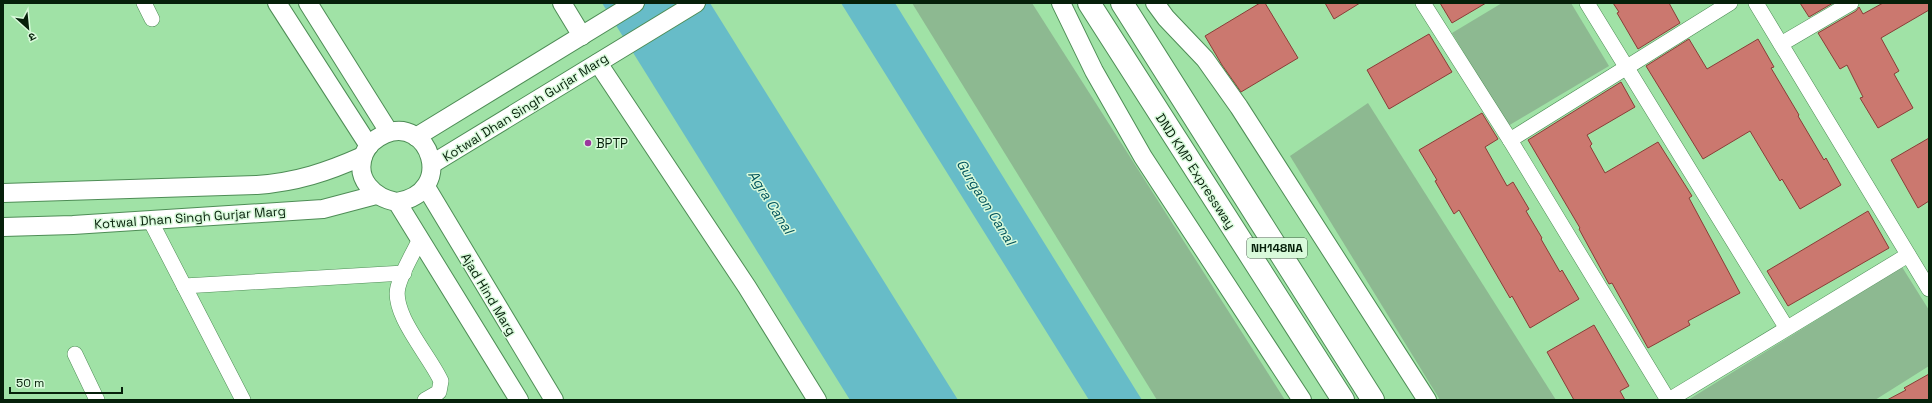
<svg xmlns="http://www.w3.org/2000/svg" width="1932" height="403" viewBox="0 0 1932 403" font-family="'Space Grotesk','Noto Sans Devanagari',sans-serif">
  <style>
    .green { fill: #8db991 }
    .water { fill: #67bcc8 }
    .building { fill: #cb786f; stroke: #8a3d37 }
    .lines { fill: none; stroke-linecap: round; stroke-linejoin: round }
    .minor-casing { stroke: #4e8d56; stroke-width: 16 }
    .tertiary-casing { stroke: #4e8d56; stroke-width: 20 }
    .trunk-casing { stroke: #4e8d56; stroke-width: 24 }
    .minor { stroke: #fff; stroke-width: 15 }
    .tertiary { stroke: #fff; stroke-width: 18 }
    .trunk { stroke: #fff; stroke-width: 22 }
    .poi-dot { fill: #9b389e; stroke: #d9fadb; stroke-width: 1.5 }
    .labels { text-anchor: middle; stroke-width: 3; stroke-linejoin: round; paint-order: stroke }
    .shield { fill: #d9fadb; stroke: #456149; stroke-width: 1 }
    .shield-label { font-size: 12px; font-weight: bold; fill: #06200a }
    .street-label { font-size: 13px; fill: #06200a; stroke: #d9fadb }
    .poi-label { font-size: 13px; fill: #06200a; stroke: #d9fadb; text-anchor: start }
    .water-label { font-size: 14px; font-style: italic; fill: #02535c; stroke: #d9fadb }
  </style>
  <rect width="100%" height="100%" fill="#a0e2a6"/>
  <g class="green">
    <polygon points="912,3 1032,3 1285,400 1157,400"/>
    <polygon points="1502,3 1571,3 1609,66 1508,126 1452,33"/>
    <polygon points="1368,103 1556,400 1440,400 1290,156"/>
    <polygon points="1902,267 1929,310 1929,366 1875,400 1688,400"/>
  </g>
  <g class="water">
    <polygon points="602,3 710,3 958,400 850,400"/>
    <polygon points="841,3 895,3 1142,400 1089,400"/>
  </g>
  <g class="building">
    <polygon points="1260,3 1265,3 1298,58 1241,92 1222,65 1205,36"/>
    <polygon points="1325,3 1360,3 1334,19"/>
    <polygon points="1440,3 1486,3 1452,23"/>
    <polygon points="1613,3 1669,3 1680,23 1638,49 1617,13 1619,12"/>
    <polygon points="1800,3 1833,3 1809,17"/>
    <polygon points="1883,3 1929,3 1929,10 1881,38 1899,71 1894,74 1913,108 1878,128 1860,98 1863,97 1847,65 1840,69 1818,33 1856,11 1859,7 1863,14"/>
    <polygon points="1429,34 1452,72 1389,109 1367,70"/>
    <polygon points="1689,39 1707,69 1758,39 1774,67 1771,68 1799,115 1798,116 1824,160 1826,158 1841,185 1800,209 1782,179 1780,181 1750,131 1703,159 1646,66"/>
    <polygon points="1621,82 1635,107 1587,135 1592,144 1590,146 1605,173 1658,142 1692,196 1689,198 1740,293 1688,321 1690,325 1648,348 1612,283 1609,284 1579,229 1580,228 1528,140"/>
    <polygon points="1482,113 1498,139 1485,147 1507,186 1513,182 1529,209 1526,211 1542,238 1541,239 1560,272 1562,270 1579,299 1530,328 1512,296 1510,298 1459,210 1454,214 1435,181 1437,180 1419,150"/>
    <polygon points="1929,138 1929,201 1918,208 1891,160"/>
    <polygon points="1868,211 1889,248 1788,306 1767,271"/>
    <polygon points="1594,325 1629,386 1620,391 1625,400 1574,400 1547,352"/>
    <polygon points="1929,374 1929,400 1887,400 1906,390 1904,388"/>
  </g>
  <g class="lines">
    <defs>
      <g id="minor">
        <polyline points="144,3 152,19"/>
        <polyline points="1423,3 1510,140 1668,400"/>
        <polyline points="1587,3 1786,327"/>
        <polyline points="1756,3 1929,289"/>
        <polyline points="1781,44 1851,3"/>
        <polyline points="1510,140 1730,3"/>
        <polyline points="150,220 243,400"/>
        <path d="M 420,239 C 413,254 402,271 398,287 C 391,314 430,356 441,381 L 439,392 L 425,400"/>
        <polyline points="184,286 404,273"/>
        <polyline points="75,354 97,400"/>
        <polyline points="1669,400 1908,255"/>
      </g>
      <g id="tertiary">
        <polyline points="277,3 369,146"/>
        <polyline points="308,3 389,132"/>
        <polyline points="562,3 582,36"/>
        <polyline points="1061,3 1094,71 1143,157 1302,400"/>
        <polyline points="1155,3 1166,18 1205,59 1239,107 1427,400"/>
        <polyline points="598,63 747,287 817,400"/>
        <polyline points="416,137 635,3"/>
        <polyline points="432,164 696,3"/>
        <polyline points="426,187 554,400"/>
        <path d="M 3,193 L 257,185 C 297,182 327,172 363,156"/>
        <path d="M 397,202 C 457,192 429,115 385,134 C 376,138 368,144 364,154 C 354,179 374,198 397,202 L 519,400"/>
        <polyline points="3,227 73,225 323,209 376,195"/>
      </g>
      <g id="trunk">
        <polyline points="1089,3 1343,400"/>
        <polyline points="1122,3 1373,400"/>
      </g>
    </defs>
    <use href="#minor" class="minor-casing"/>
    <use href="#tertiary" class="tertiary-casing"/>
    <use href="#trunk" class="trunk-casing"/>
    <use href="#minor" class="minor"/>
    <use href="#tertiary" class="tertiary"/>
    <use href="#trunk" class="trunk"/>
  </g>
  <circle class="poi-dot" cx="588" cy="143" r="4"/>
  <g class="labels">
    <rect class="shield" x="1247" y="238" width="60" height="20" rx="3"/>
    <g class="shield-label">
      <text x="1277" y="252">NH148NA</text>
    </g>
    <g class="street-label">
      <text transform="translate(525 107) rotate(-32)" y="5">Kotwal Dhan Singh Gurjar Marg</text>
      <text transform="translate(1196 171) rotate(57)" y="5">DND KMP Expressway</text>
      <text transform="translate(190 217) rotate(-4)" y="5">Kotwal Dhan Singh Gurjar Marg</text>
      <text transform="translate(489 294) rotate(59)" y="5">Ajad Hind Marg</text>
    </g>
    <g class="poi-label">
      <text x="596" y="148">BPTP</text>
    </g>
    <g class="water-label">
      <text transform="translate(771 202) rotate(58)" y="5">Agra Canal</text>
      <text transform="translate(986 202) rotate(58)" y="5">Gurgaon Canal</text>
    </g>
  </g>
  <rect width="1932" height="403" fill="none" stroke="#06200a" stroke-width="8"/>
  <g transform="translate(28 28) rotate(153)" stroke="#d9fadb" stroke-width="3" paint-order="stroke">
  <path d="M0-3L7 15L0 10L-7 15Z" fill="#06200a"/>
  <text y="-6" font-size="11" font-weight="bold" text-anchor="middle" fill="#06200a">उ</text>
  </g>
  <path d="M10 387v6h112v-6" fill="none" stroke="#06200a" stroke-width="2"/>
  <text x="16" y="387" font-size="12" fill="#06200a" stroke="#d9fadb" stroke-width="3" paint-order="stroke">50 m</text>
</svg>
